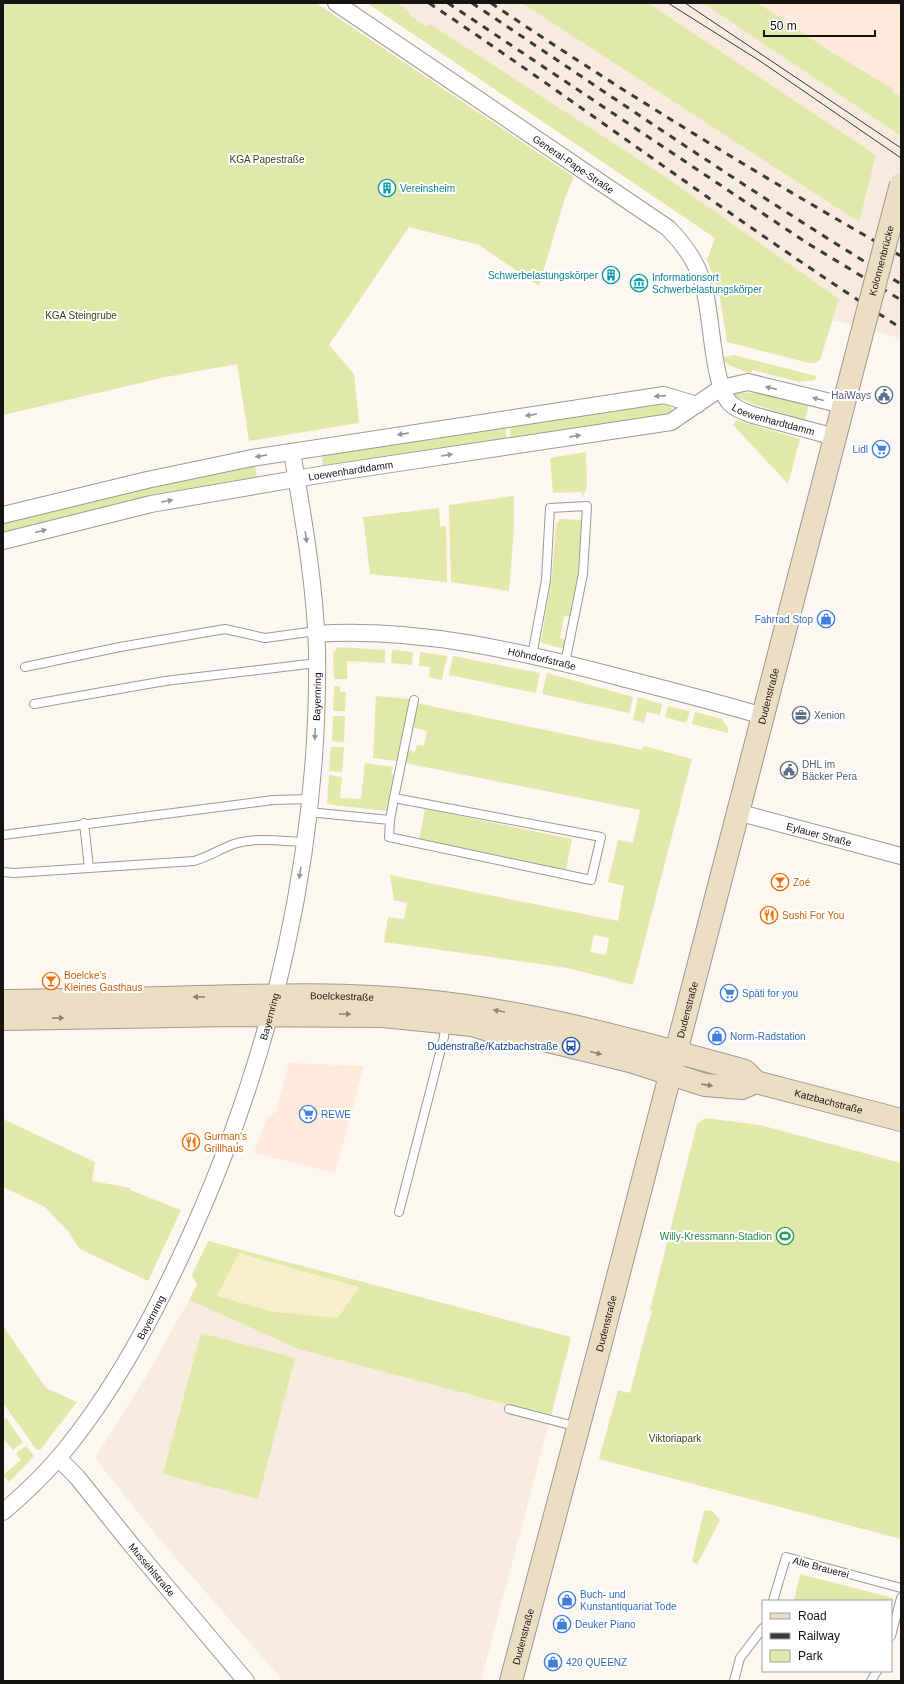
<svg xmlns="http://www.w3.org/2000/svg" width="904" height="1684" viewBox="0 0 904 1684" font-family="Helvetica,sans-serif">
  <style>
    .commercial { fill: #ffe9db }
    .built { fill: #f6ebde }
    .green { fill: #e0e9a9; fill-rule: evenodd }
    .sand { fill: #f8eec9 }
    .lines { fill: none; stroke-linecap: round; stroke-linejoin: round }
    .lane-casing { stroke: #9e9993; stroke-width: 10 }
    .street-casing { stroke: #9e9993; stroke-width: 18 }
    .secondary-casing { stroke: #9e9993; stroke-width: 24 }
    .lane { stroke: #fff; stroke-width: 8 }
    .street { stroke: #fff; stroke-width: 16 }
    .secondary { stroke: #ebdec2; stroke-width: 22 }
    .tram { stroke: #3c3a37; stroke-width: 1 }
    .rail { stroke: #3c3a37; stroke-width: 3; stroke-dasharray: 7 7; stroke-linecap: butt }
    .secondary-bridge-casing { stroke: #9e9993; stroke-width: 24; stroke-linecap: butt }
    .secondary-bridge { stroke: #ebdec2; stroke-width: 22 }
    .oneway { fill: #969594 }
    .oneway2 { fill: #8b8372 }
    .labels { text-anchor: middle; stroke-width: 4; stroke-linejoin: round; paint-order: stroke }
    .park-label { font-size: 10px; fill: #404514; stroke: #fff }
    .street-label { font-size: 10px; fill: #151411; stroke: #fff }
    .culture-label { font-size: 10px; fill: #0d838f; stroke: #fff; text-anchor: start }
    .service-label { font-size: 10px; fill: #4e5e75; stroke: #fff; text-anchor: start }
    .shop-label { font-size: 10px; fill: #366cbe; stroke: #fff; text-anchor: start }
    .food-label { font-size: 10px; fill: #c56008; stroke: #fff; text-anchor: start }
    .transit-label { font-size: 10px; fill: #164399; stroke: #fff; text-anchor: end }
    .leisure-label { font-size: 10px; fill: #27864d; stroke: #fff; text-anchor: end }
  </style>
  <rect width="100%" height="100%" fill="#fcf7f0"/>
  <g class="commercial">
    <polygon points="758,3 901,3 901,97 893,92 893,89 833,53"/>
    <polygon points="289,1063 364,1066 335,1173 254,1153 267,1117 276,1112"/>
  </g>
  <g class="built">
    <polygon points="367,3 703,3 901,136 901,341 893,336 833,320 672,208"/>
    <polygon points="189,1300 298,1349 551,1416 481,1681 283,1681 156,1535 95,1458 144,1380"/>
  </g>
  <g class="green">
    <polygon points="3,3 316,3 574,177 565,198 539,286 479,245 409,227 329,345 354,374 359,423 249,441 237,364 166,377 3,415"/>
    <polygon points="367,3 397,3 410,12 409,15 427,27 430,24 661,174 839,299 820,360 815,363 809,363 727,342 719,293 707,260 715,238"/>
    <polygon points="522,3 648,3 876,155 859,222"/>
    <polygon points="703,3 758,3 833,53 893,89 893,92 901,97 901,136"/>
    <polygon points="734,355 816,376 815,380 799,382 752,370 751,374 729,365 721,358"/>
    <polygon points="735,392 767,394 809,404 805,420 756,405 734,396"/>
    <polygon points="667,401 672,409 672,414 511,439 509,425"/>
    <polygon points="736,420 800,439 788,484 733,425"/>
    <polygon points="505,425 507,440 323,467 322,453"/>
    <polygon points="586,452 587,488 582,497 582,492 553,493 550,458"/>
    <polygon points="255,464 257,478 3,536 3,520 43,510"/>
    <polygon points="514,496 514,527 509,591 451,582 449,505"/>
    <polygon points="439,508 440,526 446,526 447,582 370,574 363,517"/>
    <polygon points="560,519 582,520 580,571 572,617 564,616 560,638 567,640 565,649 542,643 541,641 552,576 556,524"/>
    <polygon points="338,647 385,650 385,663 347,661 347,679 334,679 333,653"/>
    <polygon points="392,650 413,652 412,665 391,663"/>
    <polygon points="420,652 447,656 442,680 429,677 430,667 419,666"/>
    <polygon points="453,656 540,673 536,693 449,675"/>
    <polygon points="547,673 633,697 629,713 542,694"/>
    <polygon points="334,686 340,686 340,692 346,692 345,711 333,711"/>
    <polygon points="376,696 410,699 397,761 373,758"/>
    <polygon points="638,697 662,704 660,715 647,712 644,723 633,720"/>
    <path d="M 416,703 L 642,750 L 644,746 L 692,759 L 633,985 L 568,968 L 384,942 L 388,917 L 404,919 L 407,903 L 394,900 L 390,875 L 618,921 L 624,886 L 608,882 L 618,840 L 633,843 L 640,810 L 405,763 L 408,750 L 415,752 L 417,745 L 424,746 L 427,731 L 412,727 ZM 594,935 L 609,938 L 606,955 L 590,952 Z"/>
    <polygon points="668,706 690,711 686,723 665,717"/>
    <polygon points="695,712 722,719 728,728 728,733 692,724"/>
    <polygon points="333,716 345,716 344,742 332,741"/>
    <polygon points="331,747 344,747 342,772 329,771"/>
    <polygon points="365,763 393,767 391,774 395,775 387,811 333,805 327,803 329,775 342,777 340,798 361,799"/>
    <polygon points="425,809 572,839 566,870 419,840"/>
    <polygon points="705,1118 760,1125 901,1163 901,1539 599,1459 618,1390 630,1393 648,1323 649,1323 652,1311 650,1310 697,1124"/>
    <polygon points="3,1119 95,1162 92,1181 131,1188 130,1190 181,1210 148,1281 80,1249 67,1230 45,1207 3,1187"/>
    <polygon points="208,1241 571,1337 551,1416 298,1349 189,1300 197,1285 192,1275"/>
    <polygon points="3,1326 46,1388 77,1402 40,1450 36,1449 3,1403"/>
    <polygon points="201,1333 295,1358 258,1499 163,1474"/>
    <polygon points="6,1418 23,1442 13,1450 3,1439 3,1420"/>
    <polygon points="26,1446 34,1456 9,1482 3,1475 21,1460 16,1453"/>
    <polygon points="711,1510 720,1520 697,1565 692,1561 704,1511"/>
    <polygon points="800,1574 893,1598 891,1606 891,1601 794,1601"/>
  </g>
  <polygon class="sand" points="239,1253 359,1287 338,1318 272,1312 217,1296"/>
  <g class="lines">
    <defs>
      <g id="lane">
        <polyline points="532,656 546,580 550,508 587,506 583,574 565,663"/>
        <polyline points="25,667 120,647 225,629 265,638 316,631"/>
        <polyline points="34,704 165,681 317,663"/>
        <polyline points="394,798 414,700"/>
        <polyline points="308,812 390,820 389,837 591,880 601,837 394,798 390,820"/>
        <polyline points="84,823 89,868"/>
        <polyline points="3,835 273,800 309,799"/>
        <path d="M 3,872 L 14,873 L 194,861 C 208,857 220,849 234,844 C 255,837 282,841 304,842"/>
        <polyline points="399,1212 433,1080 444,1037 445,1024"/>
        <polyline points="509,1409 578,1427"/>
        <polyline points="773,1601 786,1557 901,1588"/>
        <polyline points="891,1636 901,1598"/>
        <polyline points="734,1681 740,1658 763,1628"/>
        <polyline points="871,1681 877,1671"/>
      </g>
      <g id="street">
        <path id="s1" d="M 336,3 L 668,228 C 684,244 697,262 703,284 C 712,313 712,382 729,402 C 735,409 745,412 753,415 L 835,437"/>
        <polyline points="3,515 147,480 252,458 664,395 697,405"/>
        <path id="s2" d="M 3,541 L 151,504 L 325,474 L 671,422 L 721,388 L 748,382 L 843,405"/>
        <path id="s3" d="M 316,634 C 418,627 524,652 622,678 C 669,690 716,702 763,716"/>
        <path id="s4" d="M 737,812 L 901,856"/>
        <path id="s5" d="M 58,1458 L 77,1477 L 134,1548 L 246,1681"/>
        <path id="s6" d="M 3,1512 C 23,1495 43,1476 60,1456 C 115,1390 156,1312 191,1234 C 273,1052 320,851 317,650 C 315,583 303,517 292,452"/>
      </g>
      <g id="secondary">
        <path id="s7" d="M 3,1001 C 68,1000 134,999 199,997 C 274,995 350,993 425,1001 C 535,1012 640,1042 745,1071 L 756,1082 L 901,1120"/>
        <polyline points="3,1019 233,1015 383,1016 472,1025 492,1031 544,1040 630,1061 705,1085 742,1088 756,1082"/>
        <path id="s8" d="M 511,1681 L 601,1342 L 861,337"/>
      </g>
    </defs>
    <use href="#lane" class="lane-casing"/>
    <use href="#street" class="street-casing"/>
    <use href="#secondary" class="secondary-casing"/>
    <use href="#lane" class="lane"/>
    <use href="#street" class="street"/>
    <use href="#secondary" class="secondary"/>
    <g class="tram">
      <polyline points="668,3 760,61 901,158"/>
      <polyline points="685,3 901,148"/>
    </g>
    <g class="rail">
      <path d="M 429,3 C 588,109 740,225 901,328"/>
      <polyline points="448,3 807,243 901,300"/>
      <path d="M 472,3 C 614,98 755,195 901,284"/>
      <path d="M 491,3 C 624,93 762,177 901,256"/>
    </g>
    <defs>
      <g id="secondary-bridge">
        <path id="s9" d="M 861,337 L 901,184"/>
      </g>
    </defs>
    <use href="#secondary-bridge" class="secondary-bridge-casing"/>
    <use href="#secondary-bridge" class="secondary-bridge"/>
  </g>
  <defs><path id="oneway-solid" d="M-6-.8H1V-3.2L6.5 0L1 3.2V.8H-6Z"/></defs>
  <g class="oneway">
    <use href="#oneway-solid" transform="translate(771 388) rotate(-167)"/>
    <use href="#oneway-solid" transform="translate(660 396) rotate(176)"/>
    <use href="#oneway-solid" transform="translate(818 399) rotate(-166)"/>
    <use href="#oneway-solid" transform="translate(531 415) rotate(171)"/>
    <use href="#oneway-solid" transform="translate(403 434) rotate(171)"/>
    <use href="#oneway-solid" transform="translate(575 436) rotate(-9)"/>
    <use href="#oneway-solid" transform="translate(447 455) rotate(-9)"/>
    <use href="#oneway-solid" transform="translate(261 456) rotate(171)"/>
    <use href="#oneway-solid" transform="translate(167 501) rotate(-10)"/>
    <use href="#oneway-solid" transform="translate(41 531) rotate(-15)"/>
    <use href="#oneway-solid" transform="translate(306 537) rotate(82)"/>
    <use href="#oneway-solid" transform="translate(315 734) rotate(93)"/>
    <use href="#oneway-solid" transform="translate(300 873) rotate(99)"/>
  </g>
  <g class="oneway2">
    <use href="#oneway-solid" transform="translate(199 997) rotate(179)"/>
    <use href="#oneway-solid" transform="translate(499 1011) rotate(-170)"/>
    <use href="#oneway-solid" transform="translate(345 1014)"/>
    <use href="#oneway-solid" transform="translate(58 1018) rotate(-1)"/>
    <use href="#oneway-solid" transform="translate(596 1053) rotate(14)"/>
    <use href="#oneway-solid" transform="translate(707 1085) rotate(8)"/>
  </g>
  <defs>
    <symbol id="building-ring" viewBox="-11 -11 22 22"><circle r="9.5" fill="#fff" stroke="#0f9aa8" stroke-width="1.5"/><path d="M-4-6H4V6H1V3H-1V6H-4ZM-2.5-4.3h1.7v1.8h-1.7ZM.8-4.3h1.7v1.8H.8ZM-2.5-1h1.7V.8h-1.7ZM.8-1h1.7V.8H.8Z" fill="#0f9aa8"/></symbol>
    <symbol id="museum-ring" viewBox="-11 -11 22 22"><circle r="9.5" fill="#fff" stroke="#0f9aa8" stroke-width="1.5"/><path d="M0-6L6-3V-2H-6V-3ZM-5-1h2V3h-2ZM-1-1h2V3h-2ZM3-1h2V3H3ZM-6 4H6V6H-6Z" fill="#0f9aa8"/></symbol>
    <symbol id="civic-ring" viewBox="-11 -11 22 22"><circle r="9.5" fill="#fff" stroke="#5c6f8a" stroke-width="1.5"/><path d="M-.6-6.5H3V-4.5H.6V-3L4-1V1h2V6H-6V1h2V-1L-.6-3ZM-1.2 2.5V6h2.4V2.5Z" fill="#5c6f8a"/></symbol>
    <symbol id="supermarket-ring" viewBox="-11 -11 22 22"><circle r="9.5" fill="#fff" stroke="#3f7fe0" stroke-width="1.5"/><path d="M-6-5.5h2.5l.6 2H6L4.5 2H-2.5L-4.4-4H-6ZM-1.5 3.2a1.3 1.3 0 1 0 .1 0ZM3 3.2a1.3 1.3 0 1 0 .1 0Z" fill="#3f7fe0"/></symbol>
    <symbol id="shop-ring" viewBox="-11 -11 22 22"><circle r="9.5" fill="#fff" stroke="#3f7fe0" stroke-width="1.5"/><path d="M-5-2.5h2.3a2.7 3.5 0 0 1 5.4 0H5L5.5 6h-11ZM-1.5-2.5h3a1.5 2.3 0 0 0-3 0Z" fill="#3f7fe0"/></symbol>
    <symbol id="office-ring" viewBox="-11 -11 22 22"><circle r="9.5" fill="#fff" stroke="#5c6f8a" stroke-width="1.5"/><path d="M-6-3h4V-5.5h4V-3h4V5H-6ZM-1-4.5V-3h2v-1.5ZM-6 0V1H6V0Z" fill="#5c6f8a"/></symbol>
    <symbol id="bar-ring" viewBox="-11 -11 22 22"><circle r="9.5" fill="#fff" stroke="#e8710a" stroke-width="1.5"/><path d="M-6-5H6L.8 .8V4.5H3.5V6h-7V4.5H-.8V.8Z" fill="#e8710a"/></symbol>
    <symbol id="restaurant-ring" viewBox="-11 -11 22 22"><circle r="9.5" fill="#fff" stroke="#e8710a" stroke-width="1.5"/><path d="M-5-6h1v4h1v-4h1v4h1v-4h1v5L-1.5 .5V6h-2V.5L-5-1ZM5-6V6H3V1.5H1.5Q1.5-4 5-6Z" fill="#e8710a"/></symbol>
    <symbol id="bus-ring" viewBox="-11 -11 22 22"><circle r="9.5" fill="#fff" stroke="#1a4fb4" stroke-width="1.5"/><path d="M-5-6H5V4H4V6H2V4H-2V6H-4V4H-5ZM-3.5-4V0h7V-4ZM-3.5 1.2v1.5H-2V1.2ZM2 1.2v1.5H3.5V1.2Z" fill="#1a4fb4"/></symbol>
    <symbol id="stadium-ring" viewBox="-11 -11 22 22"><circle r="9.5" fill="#fff" stroke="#2e9e5b" stroke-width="1.5"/><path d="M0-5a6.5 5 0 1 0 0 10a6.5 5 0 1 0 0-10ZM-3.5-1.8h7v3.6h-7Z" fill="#2e9e5b"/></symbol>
  </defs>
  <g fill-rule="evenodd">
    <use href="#building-ring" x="377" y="178" width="20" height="20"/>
    <use href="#building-ring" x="601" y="265" width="20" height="20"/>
    <use href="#museum-ring" x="629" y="273" width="20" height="20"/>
    <use href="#civic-ring" x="874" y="385" width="20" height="20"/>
    <use href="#supermarket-ring" x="871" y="439" width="20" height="20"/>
    <use href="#shop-ring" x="816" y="609" width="20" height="20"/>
    <use href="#office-ring" x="791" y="705" width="20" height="20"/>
    <use href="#civic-ring" x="779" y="760" width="20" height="20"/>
    <use href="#bar-ring" x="770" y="872" width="20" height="20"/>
    <use href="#restaurant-ring" x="759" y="905" width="20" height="20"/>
    <use href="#bar-ring" x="41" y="971" width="20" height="20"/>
    <use href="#supermarket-ring" x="719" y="983" width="20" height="20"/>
    <use href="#shop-ring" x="707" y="1026" width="20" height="20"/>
    <use href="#bus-ring" x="561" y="1036" width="20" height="20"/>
    <use href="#supermarket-ring" x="298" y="1104" width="20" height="20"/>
    <use href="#restaurant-ring" x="181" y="1132" width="20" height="20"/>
    <use href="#stadium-ring" x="775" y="1226" width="20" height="20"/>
    <use href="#shop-ring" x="557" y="1590" width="20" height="20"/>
    <use href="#shop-ring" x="552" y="1614" width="20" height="20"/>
    <use href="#shop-ring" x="543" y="1652" width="20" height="20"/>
  </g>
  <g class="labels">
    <g class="park-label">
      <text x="267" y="163">KGA Papestraße</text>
      <text x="81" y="319">KGA Steingrube</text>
      <text x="675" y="1442">Viktoriapark</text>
    </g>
    <g class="street-label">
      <text dy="4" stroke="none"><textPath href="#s1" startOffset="287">General-Pape-Straße</textPath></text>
      <text dy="4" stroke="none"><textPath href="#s9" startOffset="79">Kolonnenbrücke</textPath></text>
      <text dy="4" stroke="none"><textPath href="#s1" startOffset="638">Loewenhardtdamm</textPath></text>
      <text dy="4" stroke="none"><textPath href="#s2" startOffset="355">Loewenhardtdamm</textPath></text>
      <text dy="4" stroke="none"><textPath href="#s3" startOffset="228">Höhndorfstraße</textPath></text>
      <text dy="4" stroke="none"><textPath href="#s8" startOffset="1018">Dudenstraße</textPath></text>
      <text dy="4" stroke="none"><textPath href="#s6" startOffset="894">Bayernring</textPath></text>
      <text dy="4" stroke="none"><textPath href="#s4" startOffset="85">Eylauer Straße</textPath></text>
      <text dy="4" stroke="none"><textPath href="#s7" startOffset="339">Boelckestraße</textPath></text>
      <text dy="4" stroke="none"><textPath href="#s8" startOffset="694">Dudenstraße</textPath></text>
      <text dy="4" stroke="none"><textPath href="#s6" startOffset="570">Bayernring</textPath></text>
      <text dy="4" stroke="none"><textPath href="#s7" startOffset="841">Katzbachstraße</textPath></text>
      <text dy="4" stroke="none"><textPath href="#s6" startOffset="246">Bayernring</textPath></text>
      <text dy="4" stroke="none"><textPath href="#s8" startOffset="370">Dudenstraße</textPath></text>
      <text transform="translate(821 1567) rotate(15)" y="4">Alte Brauerei</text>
      <text dy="4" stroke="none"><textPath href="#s5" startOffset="146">Mussehlstraße</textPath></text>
      <text dy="4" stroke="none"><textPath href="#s8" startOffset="46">Dudenstraße</textPath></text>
    </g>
    <g class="culture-label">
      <text x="400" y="192">Vereinsheim</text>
      <text x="598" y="279" text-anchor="end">Schwerbelastungskörper</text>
      <text x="652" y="281">Informationsort<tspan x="652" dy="12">Schwerbelastungskörper</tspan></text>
    </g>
    <g class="service-label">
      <text x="871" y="399" text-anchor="end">HaiWays</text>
      <text x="814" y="719">Xenion</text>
      <text x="802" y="768">DHL im<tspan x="802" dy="12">Bäcker Pera</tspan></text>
    </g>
    <g class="shop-label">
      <text x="868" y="453" text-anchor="end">Lidl</text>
      <text x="813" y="623" text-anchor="end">Fahrrad Stop</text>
      <text x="742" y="997">Späti for you</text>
      <text x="730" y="1040">Norm-Radstation</text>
      <text x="321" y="1118">REWE</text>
      <text x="580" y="1598">Buch- und<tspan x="580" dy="12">Kunstantiquariat Tode</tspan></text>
      <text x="575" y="1628">Deuker Piano</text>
      <text x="566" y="1666">420 QUEENZ</text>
    </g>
    <g class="food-label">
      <text x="793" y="886">Zoé</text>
      <text x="782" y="919">Sushi For You</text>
      <text x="64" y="979">Boelcke’s<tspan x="64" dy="12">Kleines Gasthaus</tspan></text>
      <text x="204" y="1140">Gurman's<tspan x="204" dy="12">Grillhaus</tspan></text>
    </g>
    <g class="transit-label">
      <text x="558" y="1050">Dudenstraße/Katzbachstraße</text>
    </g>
    <g class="leisure-label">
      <text x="772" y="1240">Willy-Kressmann-Stadion</text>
    </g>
  </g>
  <rect width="904" height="1684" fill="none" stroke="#151411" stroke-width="8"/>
  <rect x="762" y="1600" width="130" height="72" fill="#ffffff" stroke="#a1a1a0"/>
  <rect x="770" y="1613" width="20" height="6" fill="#ebdec2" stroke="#a1a1a0"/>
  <text x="798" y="1620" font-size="12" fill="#151411">Road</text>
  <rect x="770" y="1633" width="20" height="6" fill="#3c3a37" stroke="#a1a1a0"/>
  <text x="798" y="1640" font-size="12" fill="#151411">Railway</text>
  <rect x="770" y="1650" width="20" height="12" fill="#e0e9a9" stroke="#a1a1a0"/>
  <text x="798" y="1660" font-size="12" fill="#151411">Park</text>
  <path d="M764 30v6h111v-6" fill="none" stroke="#151411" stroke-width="2"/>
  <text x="770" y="30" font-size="12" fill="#151411" stroke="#ffffff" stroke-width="3" paint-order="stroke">50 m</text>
</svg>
